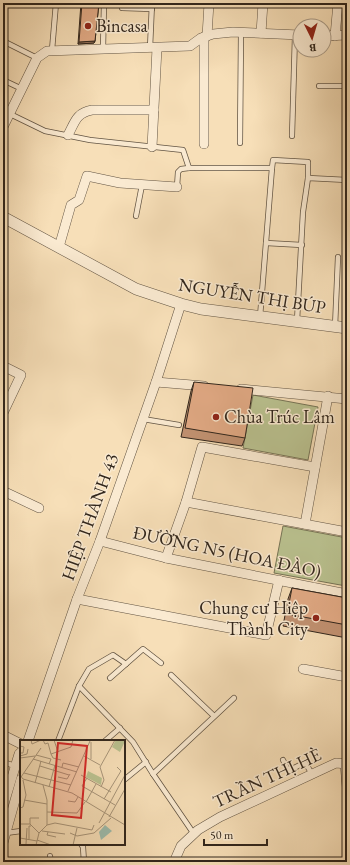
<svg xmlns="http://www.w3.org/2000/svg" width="350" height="865" viewBox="0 0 350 865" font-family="'EB Garamond',serif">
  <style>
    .green { fill: #bac290; stroke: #767456 }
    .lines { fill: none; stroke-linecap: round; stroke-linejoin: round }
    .service-casing { stroke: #625443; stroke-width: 6 }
    .minor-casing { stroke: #625443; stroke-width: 10 }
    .tertiary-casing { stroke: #625443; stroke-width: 12 }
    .service { stroke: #faead1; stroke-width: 4.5 }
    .minor { stroke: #faead1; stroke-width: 9 }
    .tertiary { stroke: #faead1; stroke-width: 11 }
    .wall { fill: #c29272; stroke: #31261c }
    .shaded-wall { fill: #9e775d; stroke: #31261c }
    .building { fill: #e2aa85; stroke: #31261c }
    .poi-dot { fill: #8f2418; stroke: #faead1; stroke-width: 1.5 }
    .labels { text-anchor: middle; stroke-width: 3; stroke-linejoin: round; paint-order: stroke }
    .poi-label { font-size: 18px; fill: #31261c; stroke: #faead1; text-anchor: start }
    .street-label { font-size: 18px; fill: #31261c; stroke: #faead1 }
    .inset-road { fill: none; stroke: #a8957a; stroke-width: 1 }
    .view { fill: #d62828; fill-opacity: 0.15; stroke: #d62828; stroke-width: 2 }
    .inset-edge { fill: none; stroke: #31261c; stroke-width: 2 }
  </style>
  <rect width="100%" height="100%" fill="#f7dfb8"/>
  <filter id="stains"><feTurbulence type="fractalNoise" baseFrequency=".005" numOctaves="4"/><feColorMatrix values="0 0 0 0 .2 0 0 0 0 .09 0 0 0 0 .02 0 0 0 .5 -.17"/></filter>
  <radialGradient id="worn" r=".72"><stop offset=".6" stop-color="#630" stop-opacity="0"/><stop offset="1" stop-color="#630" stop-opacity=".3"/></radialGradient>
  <g class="green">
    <polygon points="253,395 318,407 308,460 243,448"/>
    <polygon points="283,526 347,538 347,579 346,586 274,573"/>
  </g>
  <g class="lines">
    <defs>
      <g id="service">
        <polyline points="122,3 122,8 152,9"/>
        <polyline points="3,41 37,58"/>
        <polyline points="150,48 152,3"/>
        <polyline points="103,49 104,3"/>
        <polyline points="52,50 56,3"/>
        <polyline points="3,80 22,89"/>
        <polyline points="319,86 347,86"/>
        <polyline points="10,114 45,131 90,140 183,150 189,168 272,168"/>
        <polyline points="292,136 295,35"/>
        <polyline points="240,143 241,32"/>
        <polyline points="177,187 178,172 181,169 189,168"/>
        <polyline points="136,216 142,185"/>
        <polyline points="266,243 302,245"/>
        <polyline points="260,317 272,168 273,160 308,162 308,178"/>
        <polyline points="297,321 303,212 308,178 347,180"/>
        <polyline points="335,327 338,257"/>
        <polyline points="143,419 179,425"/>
        <polyline points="171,675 214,716"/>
        <polyline points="110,678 143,649 161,663"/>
        <polyline points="79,686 133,742 153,774 194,834"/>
        <polyline points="58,741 79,686 89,669 113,655 126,664"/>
        <polyline points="105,741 120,728"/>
        <polyline points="283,760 287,768 290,770 302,764 306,764 312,774"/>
        <polyline points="3,762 15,766"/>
        <polyline points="153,774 234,698"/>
        <polyline points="124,780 146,762"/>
        <polyline points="6,833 21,831"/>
        <polyline points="81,844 83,847 84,862"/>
        <polyline points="50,856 51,862"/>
      </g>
      <g id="minor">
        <polyline points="261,33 263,3"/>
        <polyline points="207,36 209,3"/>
        <polyline points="324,36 347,35"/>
        <polyline points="335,36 338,3"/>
        <polyline points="204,37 204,144"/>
        <polyline points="3,127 37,58 47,51 190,46 201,38 213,34 233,32 300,35"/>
        <path d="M 68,135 C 75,122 76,113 92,110 L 154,110"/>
        <polyline points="152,147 157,48"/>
        <polyline points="59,247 71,205 79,200 87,176 120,183 177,187"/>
        <polyline points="3,366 21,375 3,413"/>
        <polyline points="156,382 204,386"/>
        <polyline points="241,389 347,399"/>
        <polyline points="3,491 39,508"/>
        <polyline points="186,502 347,532"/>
        <polyline points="305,524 328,396"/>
        <polyline points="100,541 166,558 347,594"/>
        <polyline points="166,558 186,502 202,447 315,467"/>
        <polyline points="77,599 266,635 279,580"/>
        <polyline points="303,669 347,677"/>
        <polyline points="3,735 21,744"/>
        <polyline points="28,741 77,599 100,541 156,382 181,304"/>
        <polyline points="345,764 347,787"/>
        <polyline points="3,807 19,754 21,752"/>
        <polyline points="3,843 21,779"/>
        <polyline points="174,862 181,846 198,830 220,817 336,763 347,764"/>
      </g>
      <polyline id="tertiary" points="3,217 136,289 181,304 201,309 347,328"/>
    </defs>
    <use href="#service" class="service-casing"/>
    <use href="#minor" class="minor-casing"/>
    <use href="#tertiary" class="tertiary-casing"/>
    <use href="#service" class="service"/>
    <use href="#minor" class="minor"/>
    <use href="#tertiary" class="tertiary"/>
  </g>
  <g class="wall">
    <polygon points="81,3 99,3 95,41 94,43 78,44"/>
    <polygon points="194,382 245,438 242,446 181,437 191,391"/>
    <polygon points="292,588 347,598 347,638 283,626 288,599"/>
  </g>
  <polygon class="shaded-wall" points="95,41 94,43 78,44 79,42"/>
  <g class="building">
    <polygon points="82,3 99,3 95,41 79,42"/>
    <polygon points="194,382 253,388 245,438 185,428"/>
    <polygon points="292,588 347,598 347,625 287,614"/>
  </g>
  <g class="poi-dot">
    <circle cx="88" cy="26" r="4"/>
    <circle cx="216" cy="417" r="4"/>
    <circle cx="316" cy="618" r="4"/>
  </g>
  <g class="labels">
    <g class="poi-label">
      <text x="96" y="32">Bincasa</text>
      <text x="224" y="423">Chùa Trúc Lâm</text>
      <text x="308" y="614" text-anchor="end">Chung cư Hiệp<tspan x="308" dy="21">Thành City</tspan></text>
    </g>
    <g class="street-label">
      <text transform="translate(252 296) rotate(9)" y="6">NGUYỄN THỊ BÚP</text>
      <text transform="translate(90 517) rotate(-70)" y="6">HIỆP THÀNH 43</text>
      <text transform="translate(227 552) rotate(12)" y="6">ĐƯỜNG N5 (HOA ĐÀO)</text>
      <text transform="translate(267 778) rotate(-25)" y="6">TRẦN THỊ HÈ</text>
    </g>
  </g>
  <g transform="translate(20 740)">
    <rect width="105" height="105" fill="#f7dfb8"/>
    <path d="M 96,0 L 105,1 L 100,12 L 92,7 ZM 68,31 L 82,38 L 81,45 L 66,37 Z" fill="#bac290"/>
    <path d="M 85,85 L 92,91 L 81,100 L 79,92 Z" fill="#9dbdae"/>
    <path class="inset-road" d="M 11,0 L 12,4 L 21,0M 23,0 L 25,4 L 28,3 L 31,14M 34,0 L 38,12M 0,6 L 4,7 L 3,13 L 0,13M 16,15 L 31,19 L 29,24M 0,16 L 7,14 L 8,9M 64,16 L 80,25M 0,18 L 15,16M 13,19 L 57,32M 71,19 L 71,2M 41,20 L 33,18 L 31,14 L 51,7 L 53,0M 20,26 L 49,35M 42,27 L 43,23 L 59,27M 4,33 L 51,45M 0,35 L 3,39 L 52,53 L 105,85M 61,35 L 91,52M 1,37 L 21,8M 38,37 L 47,39 L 50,34M 67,38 L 62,46 L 95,65M 15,43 L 21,21M 29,47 L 35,25M 81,47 L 84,40 L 80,27 L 95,0M 48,51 L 70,1M 84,59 L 101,31 L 97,27M 4,60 L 27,64M 48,61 L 55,62 L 58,57M 66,62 L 76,44M 0,68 L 3,67 L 6,55 L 3,40M 27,72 L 57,73 L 65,62M 89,77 L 105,49M 79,83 L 105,35M 0,84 L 10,84 L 19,93M 10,84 L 10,78 L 19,78M 27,85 L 35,83 L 72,90 L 74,85M 22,91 L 45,94M 28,92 L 27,95 L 36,97M 50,93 L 57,96 L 74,93 L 91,78M 0,98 L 17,101M 9,99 L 9,86 L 11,86M 17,100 L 31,105M 6,104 L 7,88M 16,105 L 19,93 L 27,85 L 27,60 L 23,45M 53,105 L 57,88"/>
    <path class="view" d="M 38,3 L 67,6 L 61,78 L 32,75 Z"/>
    <rect width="105" height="105" class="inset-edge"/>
  </g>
  <rect width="350" height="865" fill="none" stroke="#f7dfb8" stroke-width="16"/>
  <rect x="4" y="4" width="342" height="857" fill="none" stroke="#31261c" stroke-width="2"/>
  <rect x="8" y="8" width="334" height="849" fill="none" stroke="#31261c"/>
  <g transform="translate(312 38) rotate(175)"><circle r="19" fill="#faead1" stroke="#aa9c89"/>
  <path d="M0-3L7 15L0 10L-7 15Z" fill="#8f2418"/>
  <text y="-6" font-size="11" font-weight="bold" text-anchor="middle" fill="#31261c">B</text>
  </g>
  <path d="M204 839v6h63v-6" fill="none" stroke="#31261c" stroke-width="2"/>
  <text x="210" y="839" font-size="12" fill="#31261c" stroke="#faead1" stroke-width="3" paint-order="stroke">50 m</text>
  <rect width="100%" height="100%" filter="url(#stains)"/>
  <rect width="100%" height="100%" fill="url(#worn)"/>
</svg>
